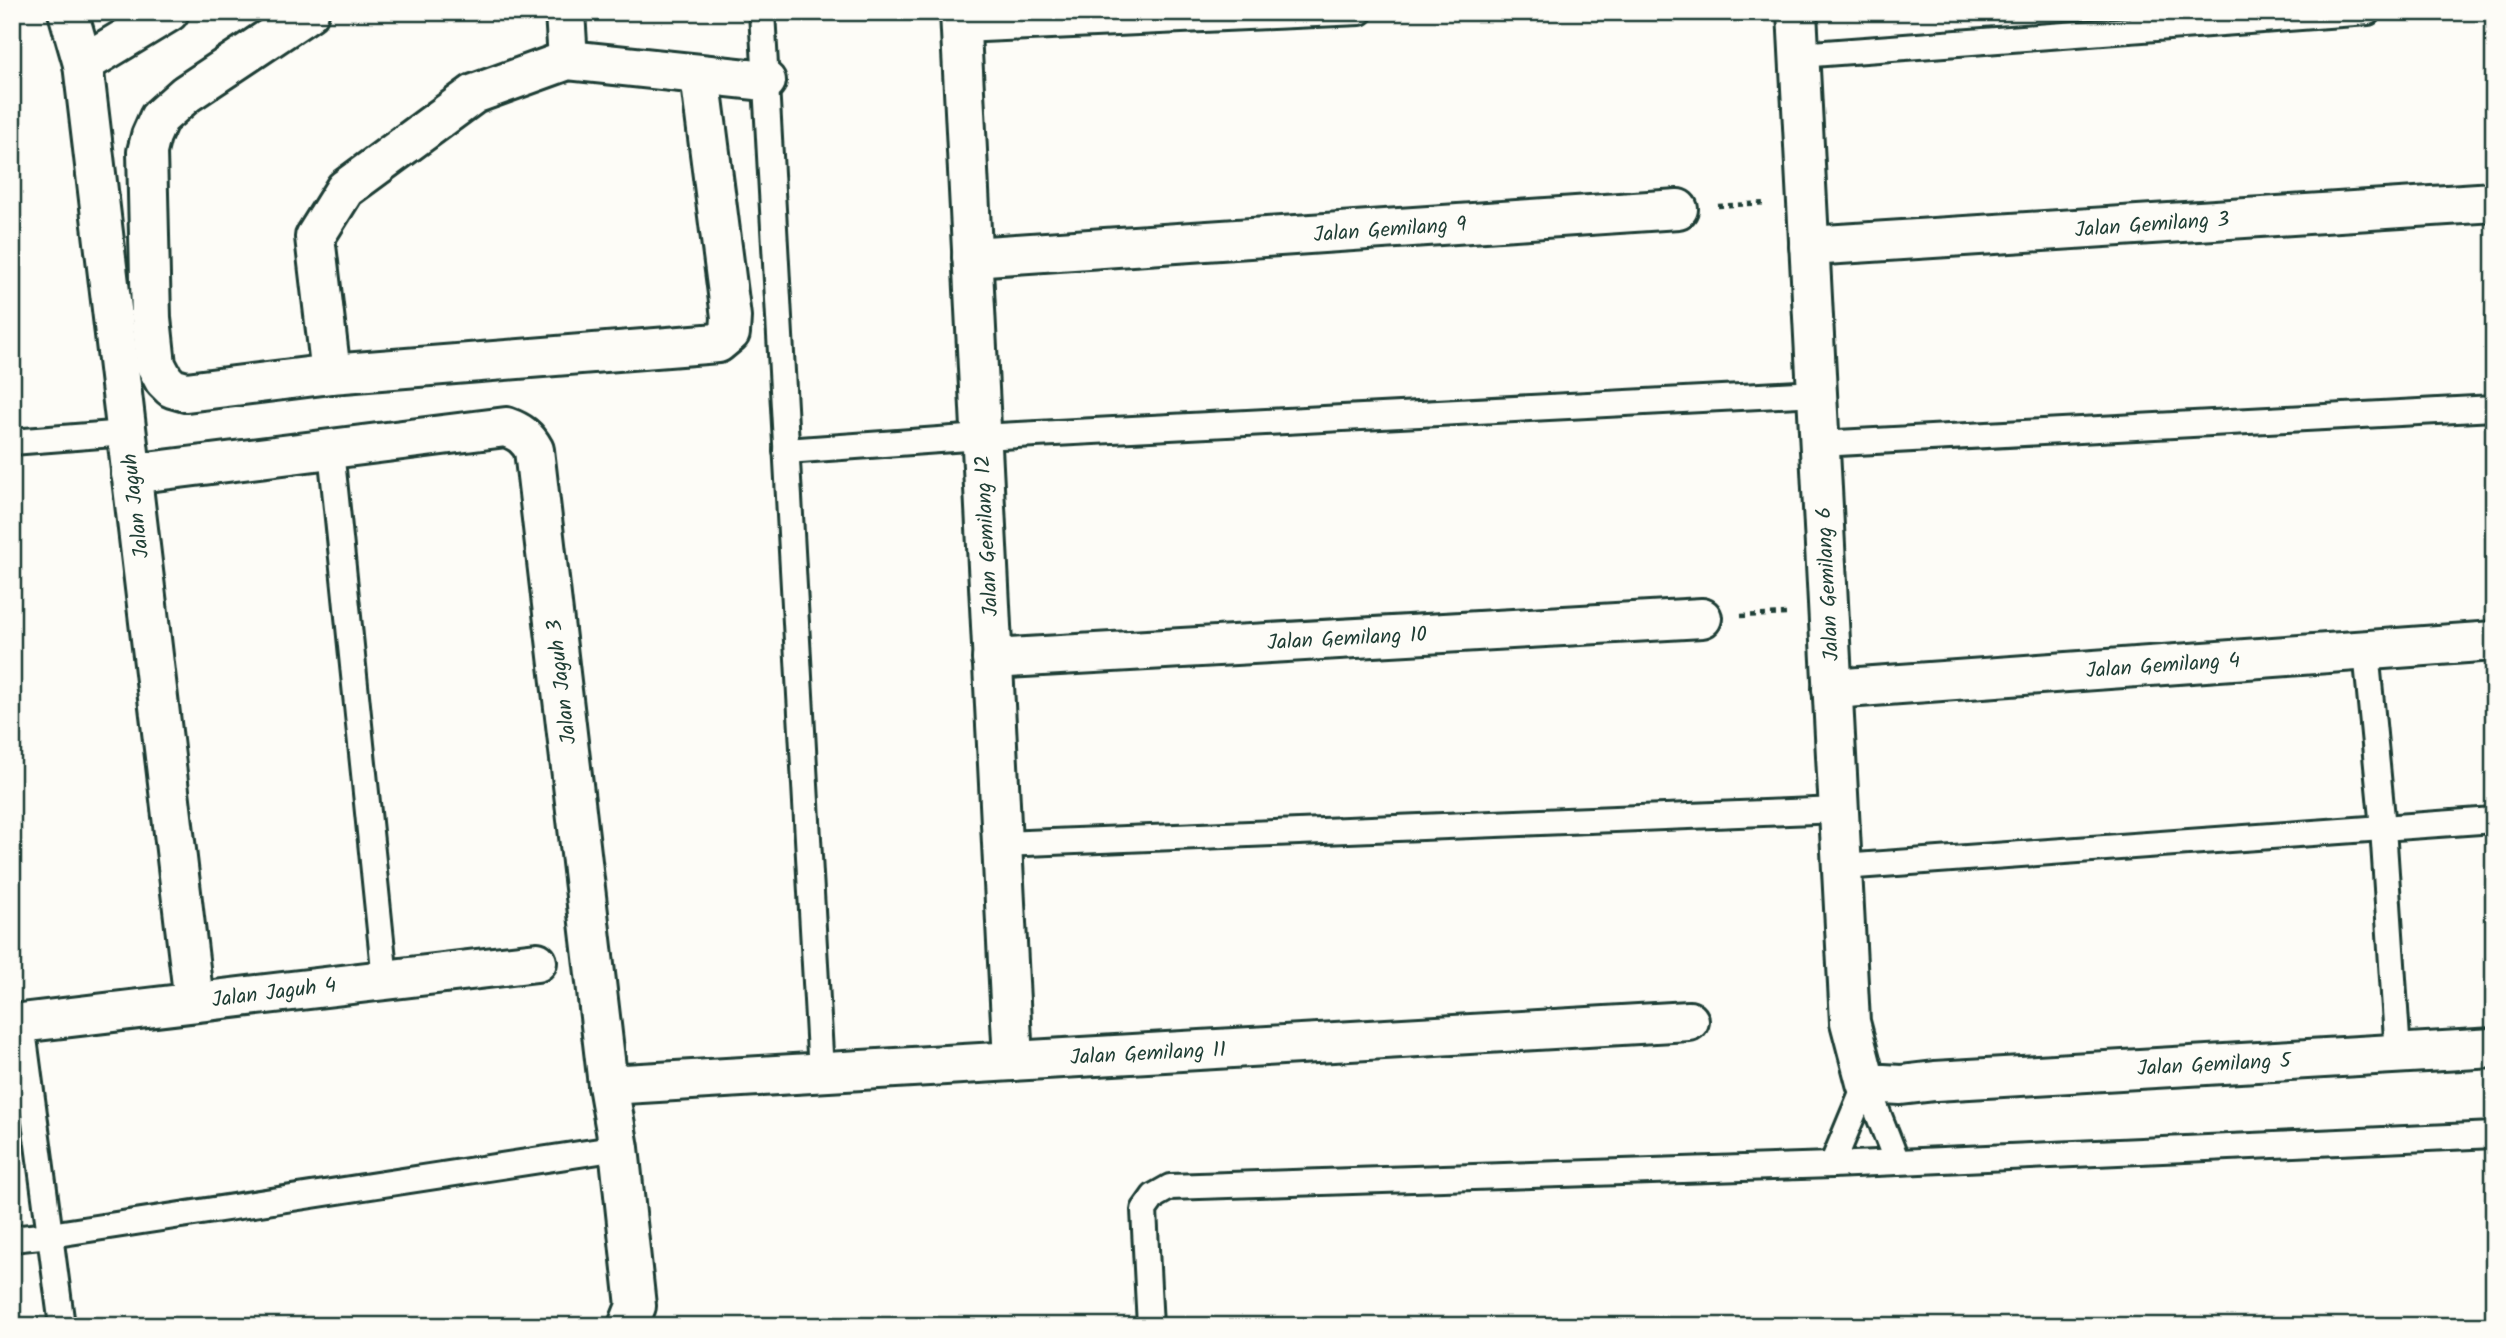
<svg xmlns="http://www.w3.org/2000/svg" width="2506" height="1338" viewBox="0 0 2506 1338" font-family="Kalam,sans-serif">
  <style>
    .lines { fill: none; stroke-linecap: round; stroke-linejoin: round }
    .lane-casing { stroke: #1f3d34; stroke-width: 30 }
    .street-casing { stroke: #1f3d34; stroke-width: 44 }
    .path { stroke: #1f3d34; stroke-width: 4.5; stroke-dasharray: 5 5; stroke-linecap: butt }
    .lane { stroke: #fdfcf7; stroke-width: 24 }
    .street { stroke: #fdfcf7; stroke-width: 38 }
    .labels { text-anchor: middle; stroke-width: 5; stroke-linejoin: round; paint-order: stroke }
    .street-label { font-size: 21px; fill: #1f3d34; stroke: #fdfcf7 }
  </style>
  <rect width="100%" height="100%" fill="#fdfcf7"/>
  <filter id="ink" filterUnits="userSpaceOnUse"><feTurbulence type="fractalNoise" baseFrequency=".0143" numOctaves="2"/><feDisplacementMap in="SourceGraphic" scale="14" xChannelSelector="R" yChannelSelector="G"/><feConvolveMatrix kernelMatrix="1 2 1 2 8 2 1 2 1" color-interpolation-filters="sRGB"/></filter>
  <g filter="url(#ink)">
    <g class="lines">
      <defs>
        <g id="lane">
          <polyline points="762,12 821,1072"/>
          <polyline points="961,30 1360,12"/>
          <polyline points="1799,55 2368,12"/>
          <polyline points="12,442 126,433"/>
          <polyline points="1819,444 2494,408"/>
          <polyline points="331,450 385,979"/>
          <polyline points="786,451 981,437 1817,393"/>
          <polyline points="2366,651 2383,828 2398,1054"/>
          <polyline points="1001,844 1839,810"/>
          <polyline points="1842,867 2494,820"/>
          <polyline points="22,1023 62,1326"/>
          <polyline points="1832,1165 1866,1083 1897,1162"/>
          <polyline points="12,1239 50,1235 619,1148"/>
          <polyline points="1150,1326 1144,1210 1154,1196 1170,1187 1832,1165 2494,1135"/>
        </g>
        <g id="street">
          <polyline points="68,12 83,64 194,1002"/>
          <polyline points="309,12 186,94 159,118 151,136 147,152 151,318 156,365 164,380 172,388 186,392 331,374 718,343 730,333 731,317 700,75"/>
          <polyline points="565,12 568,60"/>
          <polyline points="960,12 1013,1061"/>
          <polyline points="1797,12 1850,1022 1866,1083 1901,1085 1935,1081 2494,1048"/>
          <polyline points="83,64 169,12"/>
          <polyline points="1809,246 2494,202"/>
          <polyline points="972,257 1678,209"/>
          <polyline points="331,374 315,237 345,189 474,94 568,60 766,81"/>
          <path d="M 131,474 L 506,427 C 520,432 527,437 534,450 L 608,1085 L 619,1148 L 636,1306 L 628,1326"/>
          <polyline points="992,659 1702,618"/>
          <polyline points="1832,689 2494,641"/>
          <polyline points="12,1024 537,962"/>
          <polyline points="608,1085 1689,1021"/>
        </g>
      </defs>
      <use href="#lane" class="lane-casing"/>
      <use href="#street" class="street-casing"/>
      <g class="path">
        <polyline points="1718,206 1765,203"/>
        <polyline points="1741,616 1788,614"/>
      </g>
      <use href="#lane" class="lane"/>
      <use href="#street" class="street"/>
    </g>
  </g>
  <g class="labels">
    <g class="street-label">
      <text transform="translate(2152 224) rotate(-4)" y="7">Jalan Gemilang 3</text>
      <text transform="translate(1390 229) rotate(-4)" y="7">Jalan Gemilang 9</text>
      <text transform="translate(135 506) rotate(-97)" y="7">Jalan Jaguh</text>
      <text transform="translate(986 536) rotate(-93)" y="7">Jalan Gemilang 12</text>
      <text transform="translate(1827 584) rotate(-93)" y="7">Jalan Gemilang 6</text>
      <text transform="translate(1347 638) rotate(-3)" y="7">Jalan Gemilang 10</text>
      <text transform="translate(2163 665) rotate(-4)" y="7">Jalan Gemilang 4</text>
      <text transform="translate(561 682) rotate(-97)" y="7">Jalan Jaguh 3</text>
      <text transform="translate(274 992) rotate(-7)" y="7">Jalan Jaguh 4</text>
      <text transform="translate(1148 1053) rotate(-3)" y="7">Jalan Gemilang 11</text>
      <text transform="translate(2214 1064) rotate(-3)" y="7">Jalan Gemilang 5</text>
    </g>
  </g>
  <rect width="2506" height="1338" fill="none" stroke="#fdfcf7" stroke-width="42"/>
  <rect x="21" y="21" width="2464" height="1296" fill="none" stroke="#1f3d34" stroke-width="2.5" filter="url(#ink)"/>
</svg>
